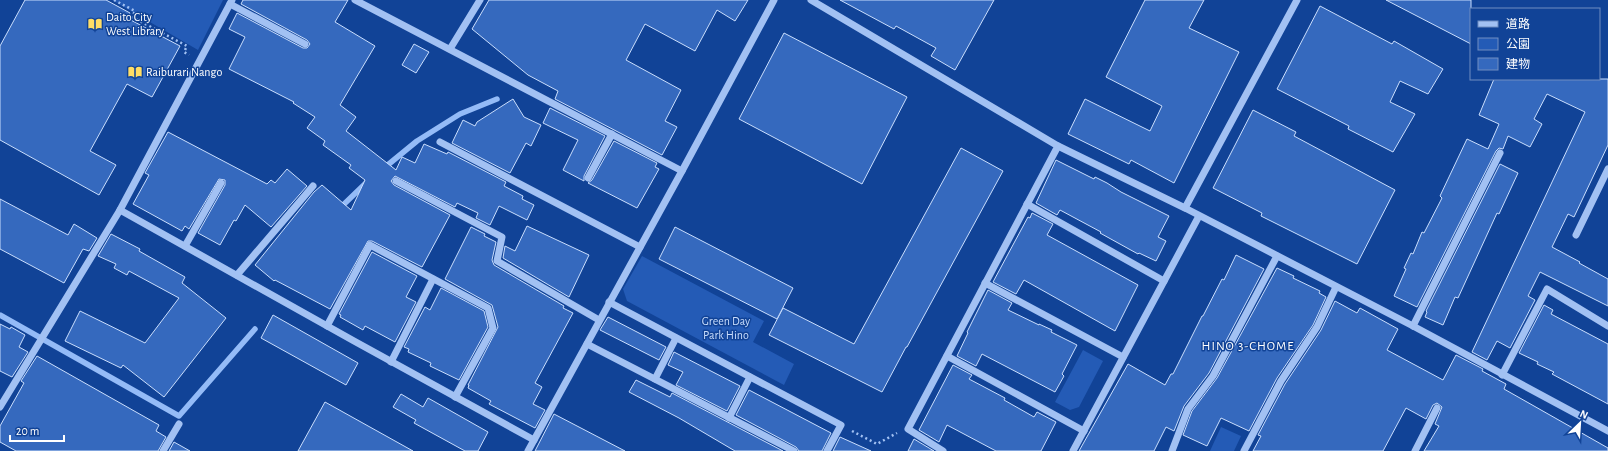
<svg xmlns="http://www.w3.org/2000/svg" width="1608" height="451" viewBox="0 0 1608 451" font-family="'Alegreya Sans','Noto Sans JP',sans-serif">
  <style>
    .green { fill: #245bb6 }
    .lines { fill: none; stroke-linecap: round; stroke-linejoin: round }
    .stream { stroke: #94bbf7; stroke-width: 5.5 }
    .building { fill: #3569be; stroke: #cadefd }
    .path { stroke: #a2c1f3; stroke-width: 2.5; stroke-dasharray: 2 3; stroke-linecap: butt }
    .minor { stroke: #a2c1f3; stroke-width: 7 }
    .labels { text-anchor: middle; stroke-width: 3; stroke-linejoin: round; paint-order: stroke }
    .poi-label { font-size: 12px; fill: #fff; stroke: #114397; text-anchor: start }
    .park-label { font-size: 12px; fill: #cadefd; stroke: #114397 }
    .neighbourhood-label { font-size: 13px; letter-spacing: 1px; fill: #fff; stroke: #114397 }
  </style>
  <rect width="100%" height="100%" fill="#114397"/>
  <g class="green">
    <polygon points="112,0 223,0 198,50"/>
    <polygon points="642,256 764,321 753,342 794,364 784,385 627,301 623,289"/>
    <polygon points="1083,350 1103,361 1079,407 1070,410 1055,402"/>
    <polygon points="1221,427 1241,436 1234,451 1210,451"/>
  </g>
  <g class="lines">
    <g class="stream">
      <polyline points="384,168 417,141 460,114 497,99"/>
      <polyline points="340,208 368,181"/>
      <polyline points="0,315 179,416 255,329"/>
    </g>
  </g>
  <g class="building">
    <polygon points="25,0 106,0 130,13 127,18 180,46 152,97 127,84 90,151 116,165 99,195 0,140 0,46"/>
    <polygon points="243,0 348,0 335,22 375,46 340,105 356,117 346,131 396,170 402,157 415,163 424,144 447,154 448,152 506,182 504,186 523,196 522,199 534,205 527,220 499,206 490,225 476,218 478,213 457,203 455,207 395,176 391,181 394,185 450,215 422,267 372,241 368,241 330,309 275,280 274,281 255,265 314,192 322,185 351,210 365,180 349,168 351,165 323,145 325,141 307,128 315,117 293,103 294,102 229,69 245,37 229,29 237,13 303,48 307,48 310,44 307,40 241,4"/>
    <polygon points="489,0 748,0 735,21 717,10 695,51 645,24 626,60 681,90 665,121 677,127 662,155 555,99 558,91 528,75 472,29"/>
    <polygon points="840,0 994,0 955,70 931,56 936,48 896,26 894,29"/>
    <polygon points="1145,0 1204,0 1189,28 1239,52 1174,183 1131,160 1129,164 1068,134 1085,99 1150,131 1162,106 1106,77"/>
    <polygon points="1386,0 1471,0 1471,44"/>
    <polygon points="1320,6 1392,44 1394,41 1443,69 1428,94 1400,81 1390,102 1415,114 1393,152 1348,129 1349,126 1277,89"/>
    <polygon points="784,33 907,97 862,184 739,119"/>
    <polygon points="414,44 429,52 416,73 402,65"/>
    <polygon points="1494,79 1608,79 1608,145 1574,217 1568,214 1552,247 1580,262 1579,263 1608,279 1608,306 1540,272 1528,296 1535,300 1510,348 1497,341 1487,360 1472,352 1585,112 1547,94 1534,119 1542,124 1530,147 1508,136 1503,149 1499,148 1496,151 1417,307 1394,296 1406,269 1404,268 1411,253 1413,254 1422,232 1424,233 1442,198 1440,196 1467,139 1488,149 1499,124 1479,115"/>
    <polygon points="513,99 524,117 541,125 531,146 526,143 510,173 452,143 463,120 475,126 477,122"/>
    <polygon points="550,108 605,136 584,176 584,181 563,170 578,140 543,123"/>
    <polygon points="1253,110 1296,132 1294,136 1395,190 1357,264 1261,216 1262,213 1213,188"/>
    <polygon points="168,132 267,184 271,180 275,183 287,169 307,186 271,227 245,205 236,221 234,220 220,245 198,233 225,185 225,180 219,179 189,229 185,226 182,231 133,204 149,175 145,173"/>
    <polygon points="614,141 657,163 655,167 659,169 637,208 588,183 592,180"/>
    <polygon points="961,148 1003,171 907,347 906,347 882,392 769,335 783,308 854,344"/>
    <polygon points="1056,160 1094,179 1095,177 1107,183 1121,192 1169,216 1158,237 1166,241 1156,261 1139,253 1138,254 1100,233 1101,232 1060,210 1057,215 1036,203"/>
    <polygon points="1500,164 1518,173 1499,214 1497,213 1458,298 1455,297 1443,325 1425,317 1427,312 1426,311"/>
    <polygon points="0,199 68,235 74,224 97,238 89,251 83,249 64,283 0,249"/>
    <polygon points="1032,213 1053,224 1047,235 1138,285 1115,331 1024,280 1016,294 993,282 1028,217 1030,218"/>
    <polygon points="527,226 589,255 569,297 503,258 505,246 515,251"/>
    <polygon points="471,227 485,234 484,236 496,242 492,260 494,265 564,306 563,308 573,313 535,383 542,387 533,404 545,410 535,428 489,404 491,401 468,388 469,385 468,385 498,327 492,305 445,279"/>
    <polygon points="675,227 793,288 777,319 659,259"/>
    <polygon points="111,234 140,249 139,251 185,277 182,283 226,318 164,397 123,365 121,368 65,341 80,311 145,343 179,298 129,271 127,275 114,268 116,264 98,256"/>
    <polygon points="372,252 417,276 406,297 416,302 395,342 365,326 363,330 340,317 341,315 339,314"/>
    <polygon points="1236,255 1264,269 1209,373 1184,406 1174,431 1166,427 1154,451 1079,451 1128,364 1165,385 1171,374 1173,374 1202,316 1203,316 1222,279 1224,280"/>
    <polygon points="1277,268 1294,276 1293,278 1320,291 1319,293 1326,297 1313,325 1277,378 1249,431 1221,418 1207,446 1183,435 1192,411 1217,378"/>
    <polygon points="441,288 484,311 488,327 459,380 430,366 431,363 408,352 409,349 404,347 425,307 430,310"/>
    <polygon points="988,290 1012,303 1008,310 1039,325 1039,324 1052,330 1051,332 1077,345 1062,374 1064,376 1055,392 982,354 976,366 957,356 968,333 967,332"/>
    <polygon points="1335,301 1357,313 1360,308 1398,329 1387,350 1443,380 1456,355 1483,369 1482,371 1506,384 1504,389 1608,448 1608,451 1424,451 1439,426 1435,424 1442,407 1437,403 1433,405 1426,419 1406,408 1383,451 1253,451 1261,436 1258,435 1285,384 1321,330"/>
    <polygon points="1544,305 1553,310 1551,314 1608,344 1608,404 1552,374 1554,372 1537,364 1538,362 1519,353"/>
    <polygon points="273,315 358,363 346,385 261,338"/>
    <polygon points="608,317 666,347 659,360 600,330"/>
    <polygon points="0,324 10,329 11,327 25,335 19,347 28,352 12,377 0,371"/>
    <polygon points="674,352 740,386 727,411 676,385 683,372 668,365"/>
    <polygon points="37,356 159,425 156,431 166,437 158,451 16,451 0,442 0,426 24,383 21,381"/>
    <polygon points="953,365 972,375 969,379 1005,398 1004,400 1034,417 1037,412 1056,422 1041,451 996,451 947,425 939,442 919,430"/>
    <polygon points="636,380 670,397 672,393 783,451 735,451 679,418 629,392"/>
    <polygon points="749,390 831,433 822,451 799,451 796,447 736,415"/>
    <polygon points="401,394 423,407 428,398 488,432 478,451 465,451 414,423 416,420 393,407"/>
    <polygon points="325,402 413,451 298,451"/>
    <polygon points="554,414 625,451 535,451"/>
    <polygon points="840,437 871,451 833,451"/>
    <polygon points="914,439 934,451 908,451"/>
    <polygon points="174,442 190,451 169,451"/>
  </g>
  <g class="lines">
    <g class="path">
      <polyline points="114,0 135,11 132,17 187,46 184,52 189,55"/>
      <polyline points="852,431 877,444 897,433"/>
    </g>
    <g class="minor">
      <polyline points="355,0 682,171"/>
      <polyline points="811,0 1058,146 908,429 943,451"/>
      <polyline points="230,4 305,44"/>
      <polyline points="450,49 480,0"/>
      <polyline points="440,142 640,247"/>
      <polyline points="1058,146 1185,208 1413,326 1608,431"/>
      <polyline points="588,178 612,134"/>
      <polyline points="396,181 502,237 497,261 599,320"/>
      <polyline points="1027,204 1164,281"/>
      <polyline points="1185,208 1297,0"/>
      <polyline points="120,210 354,341 534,440"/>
      <polyline points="1576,235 1608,169"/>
      <polyline points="185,246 221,183"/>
      <polyline points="237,275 313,186"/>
      <polyline points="985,283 1123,357"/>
      <polyline points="609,302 841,425 827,451"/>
      <polyline points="327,326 370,245 488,308 493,328 455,397"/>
      <polyline points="1413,326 1500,153"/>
      <polyline points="587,344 794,451"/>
      <polyline points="947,356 1084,431"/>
      <polyline points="391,362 433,279"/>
      <polyline points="1502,375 1547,289 1608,326"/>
      <polyline points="655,379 676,338"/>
      <polyline points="0,407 120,210 232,0"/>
      <polyline points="729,418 750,377"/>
      <polyline points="163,451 179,424"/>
      <polyline points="528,451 682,171 774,0"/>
      <polyline points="1073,451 1199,216"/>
      <polyline points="1172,451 1188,409 1213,376 1277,256"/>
      <polyline points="1244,451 1281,381 1317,327 1336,287"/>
      <polyline points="1415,451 1437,408"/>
    </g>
  </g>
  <defs>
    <symbol id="library-bare" viewBox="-9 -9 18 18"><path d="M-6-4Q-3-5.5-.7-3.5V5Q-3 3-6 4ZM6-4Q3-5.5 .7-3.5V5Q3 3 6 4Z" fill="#ffdd65" stroke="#114397" stroke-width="2.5" paint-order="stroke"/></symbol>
  </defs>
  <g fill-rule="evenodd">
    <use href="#library-bare" x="85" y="14" width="20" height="20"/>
    <use href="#library-bare" x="125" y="62" width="20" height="20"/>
  </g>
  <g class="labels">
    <g class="poi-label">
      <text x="106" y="21">Daito City<tspan x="106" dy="14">West Library</tspan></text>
      <text x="146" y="76">Raiburari Nango</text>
    </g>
    <g class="park-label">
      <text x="726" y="325">Green Day<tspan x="726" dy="14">Park Hino</tspan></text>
    </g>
    <g class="neighbourhood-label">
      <text x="1248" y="350">HINO 3-CHOME</text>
    </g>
  </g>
  <rect x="1470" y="8" width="130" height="72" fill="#114397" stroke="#708ec1"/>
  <rect x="1478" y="21" width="20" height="6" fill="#a2c1f3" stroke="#708ec1"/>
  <text x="1506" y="28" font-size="12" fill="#ffffff">道路</text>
  <rect x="1478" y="38" width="20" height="12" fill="#245bb6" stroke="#708ec1"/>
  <text x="1506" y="48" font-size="12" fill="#ffffff">公園</text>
  <rect x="1478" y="58" width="20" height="12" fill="#3569be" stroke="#708ec1"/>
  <text x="1506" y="68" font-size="12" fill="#ffffff">建物</text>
  <g transform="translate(1580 423) rotate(25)" stroke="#114397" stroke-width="3" paint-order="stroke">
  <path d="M0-3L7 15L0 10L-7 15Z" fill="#ffffff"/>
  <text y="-6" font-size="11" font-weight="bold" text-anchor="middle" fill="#ffffff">N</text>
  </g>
  <path d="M10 435v6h54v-6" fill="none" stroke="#ffffff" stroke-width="2"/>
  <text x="16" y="435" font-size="12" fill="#ffffff" stroke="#114397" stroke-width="3" paint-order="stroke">20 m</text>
</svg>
